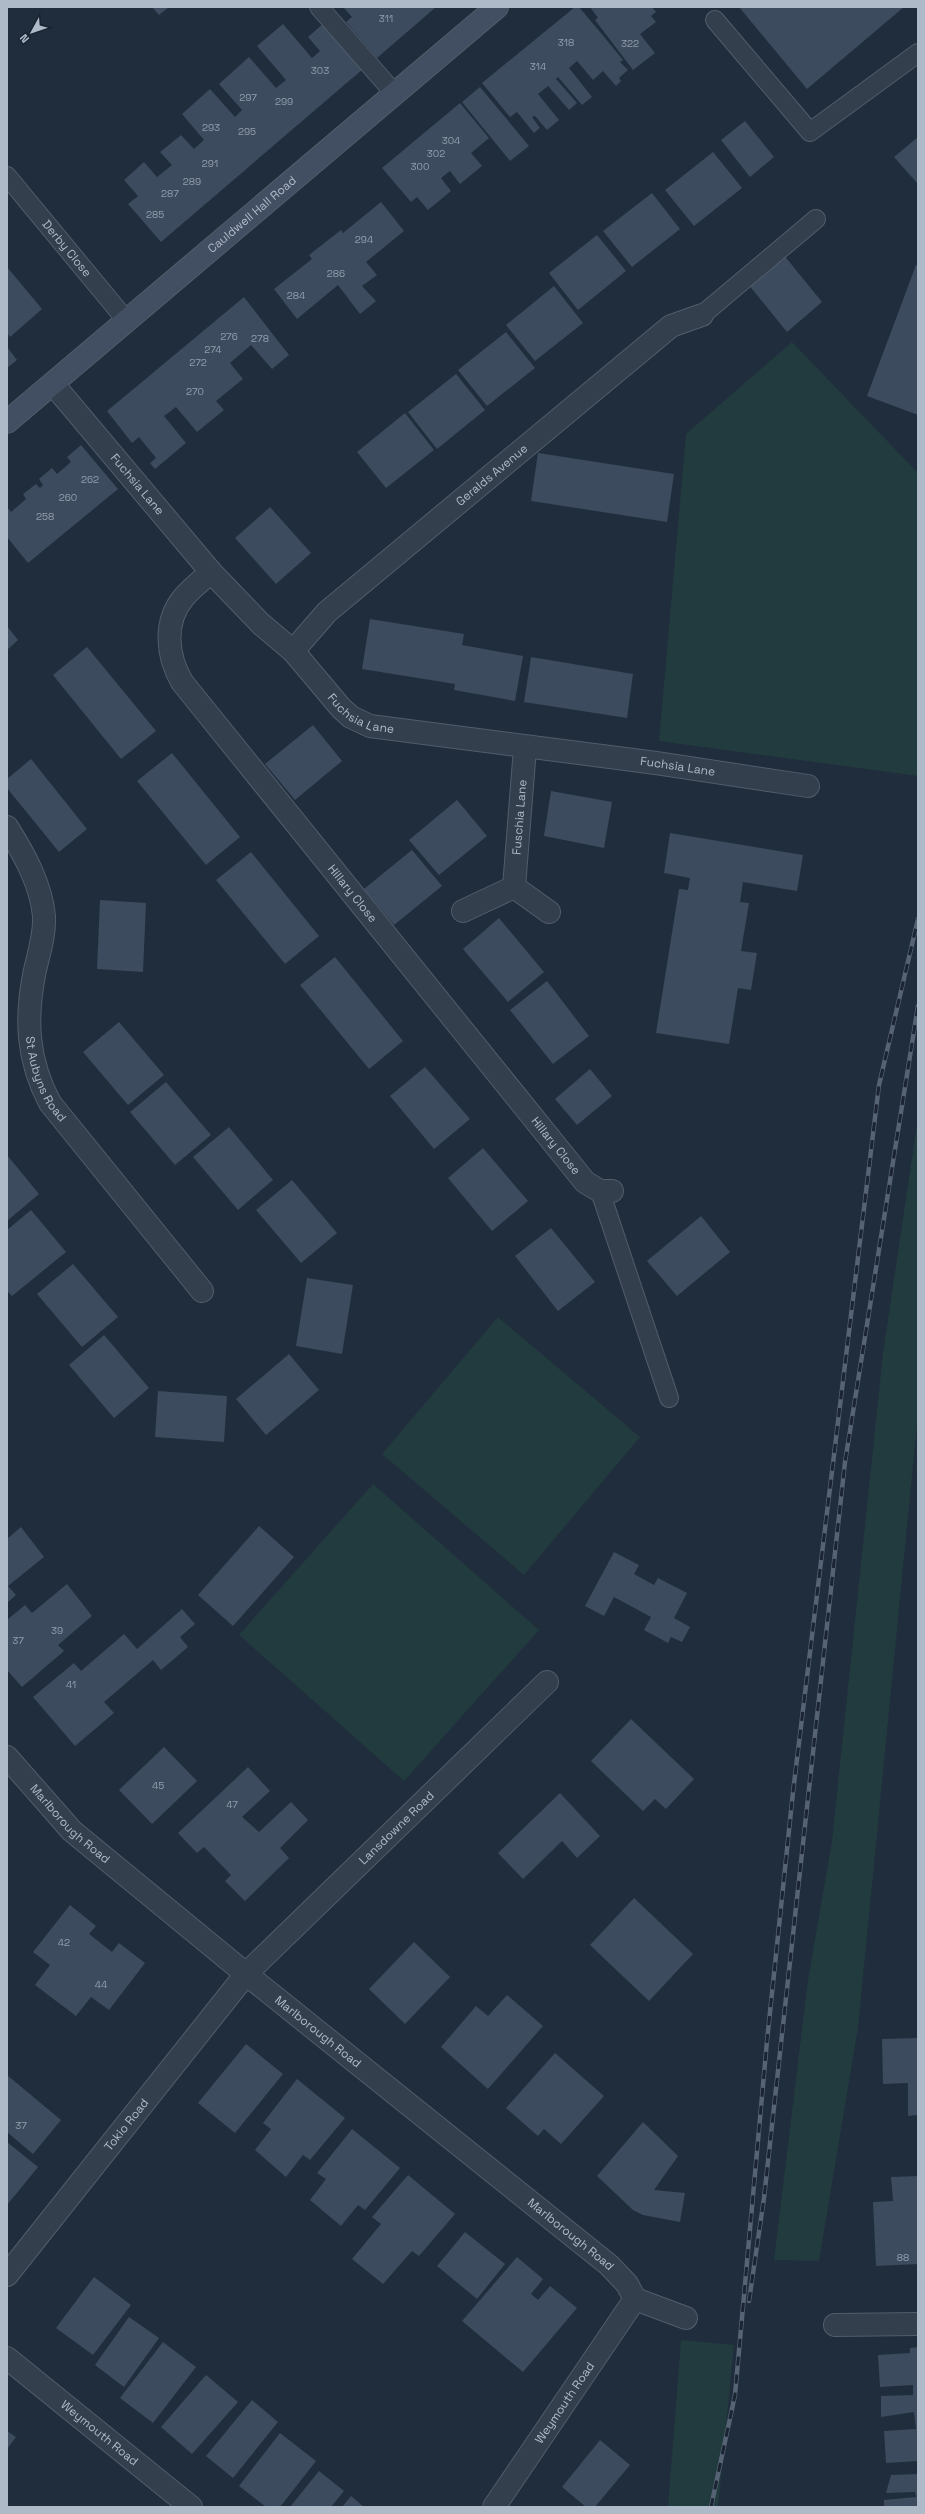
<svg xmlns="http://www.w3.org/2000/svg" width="925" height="2514" viewBox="0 0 925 2514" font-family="'Space Grotesk',sans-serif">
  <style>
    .green { fill: #223b3e }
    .building { fill: #3c4b5d }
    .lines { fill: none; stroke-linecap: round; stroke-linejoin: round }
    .lane-casing { stroke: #525d6b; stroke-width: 20 }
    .street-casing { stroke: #525d6b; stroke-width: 24 }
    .secondary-casing { stroke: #525d6b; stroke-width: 24 }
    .lane { stroke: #343f4d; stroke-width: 18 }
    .street { stroke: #343f4d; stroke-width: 22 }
    .secondary { stroke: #424e61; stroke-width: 22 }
    .rail-casing { stroke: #566375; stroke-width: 4.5 }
    .rail { stroke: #1a2432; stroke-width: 3; stroke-dasharray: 9; stroke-linecap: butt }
    .labels { text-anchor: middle; stroke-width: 3.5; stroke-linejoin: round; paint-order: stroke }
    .number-label { font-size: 10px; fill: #929eae }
    .street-label { font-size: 12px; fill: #afbac9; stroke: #1a2432 }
  </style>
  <rect width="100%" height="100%" fill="#202d3d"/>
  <g class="green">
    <polygon points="792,342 918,473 918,776 659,741 686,434"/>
    <polygon points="918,1118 918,1414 858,2028 819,2261 774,2260 808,1980 832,1841 883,1353"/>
    <polygon points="498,1317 640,1437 524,1575 382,1454"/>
    <polygon points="373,1484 539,1630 404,1781 239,1635"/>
    <polygon points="681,2340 734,2345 718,2507 668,2507"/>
  </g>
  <g class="building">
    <polygon points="152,7 169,7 159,15"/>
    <polygon points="343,7 436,7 377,58 346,22 352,17"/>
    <polygon points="575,7 579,7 605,38 623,60 620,62 628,70 619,78 621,81 616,86 603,71 593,80 577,61 569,68 592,97 582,105 558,77 556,79 577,103 569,110 548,86 538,94 559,120 547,130 535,116 532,117 540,128 534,133 517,112 510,117 482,83"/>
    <polygon points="590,7 652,7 656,12 651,16 656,22 640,34 655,53 633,70 595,20 598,18"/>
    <polygon points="739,7 904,7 807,89"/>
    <polygon points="324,23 363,69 161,242 128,204 138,196 124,180 144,162 157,177 172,165 160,152 181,135 194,149 204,140 182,114 210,89 235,117 242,110 219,84 249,57 276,88 286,80 257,46 283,24 312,58 320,51 308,37"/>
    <polygon points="480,87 529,146 510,161 462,102"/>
    <polygon points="460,103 489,138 471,153 482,166 460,184 450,171 441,178 451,191 428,210 417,197 411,202 382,168"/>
    <polygon points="745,121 774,157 750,177 721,140"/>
    <polygon points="918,137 918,184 894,157"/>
    <polygon points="713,152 742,188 694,226 665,190"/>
    <polygon points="652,193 680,229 632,267 603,231"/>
    <polygon points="381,202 404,231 366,262 377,275 362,286 376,301 360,314 338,285 297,319 274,289 312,259 309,255 341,230 343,233"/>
    <polygon points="597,235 626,271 578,310 549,273"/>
    <polygon points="783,254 822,302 787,332 748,284"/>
    <polygon points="916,265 918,266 918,415 867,396"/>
    <polygon points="7,267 42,309 10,337 7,333"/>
    <polygon points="554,286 583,323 535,361 506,325"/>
    <polygon points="244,297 289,355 272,369 251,345 230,363 243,379 216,401 224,410 197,432 176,407 164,416 186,443 155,469 150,463 156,458 139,437 132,443 107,411"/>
    <polygon points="506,332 535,368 487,406 458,370"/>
    <polygon points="7,347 17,360 7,368"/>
    <polygon points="456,374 485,410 437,449 408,412"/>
    <polygon points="405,413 434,450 386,488 357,452"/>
    <polygon points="81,445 118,489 28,563 7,537 7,507 11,512 26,499 23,494 36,484 40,488 43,485 39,479 52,468 57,474 71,462 67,457"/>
    <polygon points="538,453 674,474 667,522 531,501"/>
    <polygon points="270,507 311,553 276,584 235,538"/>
    <polygon points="370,619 464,634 462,645 523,656 515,701 454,690 455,684 362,669"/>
    <polygon points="7,626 18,640 7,650"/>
    <polygon points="87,647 156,731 121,759 53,675"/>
    <polygon points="531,657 633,674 627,718 524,702"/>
    <polygon points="313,725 342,761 295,800 265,764"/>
    <polygon points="172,753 240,837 206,865 137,781"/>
    <polygon points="31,759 87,829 59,852 7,788 7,779"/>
    <polygon points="551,791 612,802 604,848 544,836"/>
    <polygon points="457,800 487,836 439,875 409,840"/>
    <polygon points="670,833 803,855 797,891 743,882 740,902 749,903 741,951 757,953 751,990 738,988 729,1044 656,1033 679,889 688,890 690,878 664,873"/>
    <polygon points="412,850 442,886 394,925 364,889"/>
    <polygon points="251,852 319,936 285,964 216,880"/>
    <polygon points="100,900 146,903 143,972 97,969"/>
    <polygon points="499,918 544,972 508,1002 463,949"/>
    <polygon points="335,957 403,1041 369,1069 300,985"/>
    <polygon points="547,981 589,1036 553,1064 510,1010"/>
    <polygon points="119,1022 164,1075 128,1105 83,1052"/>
    <polygon points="425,1067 470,1119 434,1149 390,1096"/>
    <polygon points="590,1069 612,1096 577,1125 555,1099"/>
    <polygon points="166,1082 211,1135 175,1165 130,1112"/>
    <polygon points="229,1127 273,1180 238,1210 193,1157"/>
    <polygon points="483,1148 528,1201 492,1231 448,1178"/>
    <polygon points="7,1155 39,1194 7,1221"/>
    <polygon points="292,1180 337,1233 301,1263 256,1210"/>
    <polygon points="31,1210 66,1252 12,1296 7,1291 7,1230"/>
    <polygon points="701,1216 730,1252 677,1296 647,1261"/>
    <polygon points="551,1228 595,1282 558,1311 515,1256"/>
    <polygon points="73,1264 118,1317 82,1347 37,1294"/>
    <polygon points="307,1278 353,1285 342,1354 296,1346"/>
    <polygon points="104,1335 149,1388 114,1418 69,1365"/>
    <polygon points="289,1354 319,1390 266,1435 236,1399"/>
    <polygon points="158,1391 227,1396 224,1442 155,1437"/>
    <polygon points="259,1526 294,1557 233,1626 198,1595"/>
    <polygon points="21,1527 44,1557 8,1586 16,1595 7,1603 7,1539"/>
    <polygon points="614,1552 639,1565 634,1574 654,1585 658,1578 687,1593 674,1618 690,1627 682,1642 671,1637 668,1643 644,1630 651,1617 614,1597 604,1616 585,1606"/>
    <polygon points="67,1584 92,1616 58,1645 64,1651 22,1687 7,1670 7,1620 25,1605 32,1613"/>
    <polygon points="182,1609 195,1624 180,1637 188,1647 161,1670 153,1660 104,1702 114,1713 75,1746 33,1697 74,1663 81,1671 124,1634 137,1649"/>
    <polygon points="631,1719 694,1779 666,1809 655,1799 643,1811 591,1761"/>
    <polygon points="164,1747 197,1781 152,1824 119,1790"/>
    <polygon points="248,1767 270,1791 242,1817 259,1832 291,1802 308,1820 280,1848 289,1858 245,1901 225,1881 231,1875 204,1847 197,1853 178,1833"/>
    <polygon points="560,1793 600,1836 577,1858 562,1841 523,1879 498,1853"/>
    <polygon points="634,1898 693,1954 649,2001 590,1945"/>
    <polygon points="70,1905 96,1926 89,1934 112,1952 119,1943 145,1963 109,2010 91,1997 76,2016 35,1985 50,1965 33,1952"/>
    <polygon points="414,1942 450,1977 405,2024 369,1989"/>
    <polygon points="507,1995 543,2026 488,2089 441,2047 476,2006 488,2016"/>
    <polygon points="918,2038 918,2115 908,2116 908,2083 883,2084 882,2039"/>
    <polygon points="246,2044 283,2074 235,2133 198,2103"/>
    <polygon points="555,2053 604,2096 561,2144 544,2129 538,2136 506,2108"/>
    <polygon points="7,2075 61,2120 33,2154 7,2132"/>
    <polygon points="297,2079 345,2118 310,2160 303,2155 286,2177 255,2150 271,2129 263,2123"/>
    <polygon points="643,2122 678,2156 654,2190 685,2193 680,2222 643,2215 633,2210 597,2176"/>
    <polygon points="352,2129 400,2168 365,2210 358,2205 341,2226 310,2200 326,2179 317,2173"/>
    <polygon points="7,2142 38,2167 7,2205"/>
    <polygon points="408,2175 455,2214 419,2256 412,2251 383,2284 352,2259 381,2224 372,2217"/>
    <polygon points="918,2176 918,2264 876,2266 873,2202 893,2201 891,2177"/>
    <polygon points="465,2232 505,2264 477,2299 437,2266"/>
    <polygon points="517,2257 543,2279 531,2294 538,2300 550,2286 577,2308 523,2372 462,2321"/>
    <polygon points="94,2277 131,2305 93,2355 56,2328"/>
    <polygon points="129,2317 159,2338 124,2387 95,2365"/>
    <polygon points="163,2342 196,2367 153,2423 120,2398"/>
    <polygon points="918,2347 918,2461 886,2463 884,2431 916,2429 914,2412 881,2417 881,2396 913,2395 913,2385 880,2387 878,2355 910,2353 910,2348"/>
    <polygon points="206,2375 238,2402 192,2454 161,2427"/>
    <polygon points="252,2400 278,2422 233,2478 206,2456"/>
    <polygon points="7,2431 16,2437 7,2449"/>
    <polygon points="280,2433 316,2461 280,2507 266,2507 239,2486"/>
    <polygon points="600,2440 630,2465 595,2507 586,2507 562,2487"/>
    <polygon points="319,2471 344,2491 331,2507 290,2507"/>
    <polygon points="918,2474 918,2507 884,2507 884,2500 916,2497 915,2492 886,2493 891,2475"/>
    <polygon points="351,2496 364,2507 342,2507"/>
  </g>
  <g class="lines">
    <defs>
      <g id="lane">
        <polyline points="319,7 395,94"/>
        <polyline points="715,20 810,132 918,53"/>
        <path id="s1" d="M 7,176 L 126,320"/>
        <polyline points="702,315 816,219"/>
        <polyline points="600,1191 669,1398"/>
      </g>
      <g id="street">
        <path id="s2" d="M 53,384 L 211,572 L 261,624 L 293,651 L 341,708 L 351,717 L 370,726 L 656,763 L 808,786"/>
        <path id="s3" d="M 211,572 C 202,580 192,588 184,597 C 163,622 167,656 182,682 L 585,1182 L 600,1191 L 612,1191"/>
        <path id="s4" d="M 293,651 L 327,612 L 671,326 L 702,315"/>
        <path id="s5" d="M 7,827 C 24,854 41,884 44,916 C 45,934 39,953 35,970 C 25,1018 27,1060 50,1103 L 202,1291"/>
        <path id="s6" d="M 514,887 L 525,748"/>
        <polyline points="463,911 514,887 549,912"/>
        <path id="s7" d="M 7,1757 L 72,1831 L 246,1974 L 609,2265 L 627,2284 L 635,2299"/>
        <path id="s8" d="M 7,2275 L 246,1974 L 547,1682"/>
        <polyline points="635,2299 686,2318"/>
        <polyline points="835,2325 918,2324"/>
        <path id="s9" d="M 7,2358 L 191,2507"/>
        <path id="s10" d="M 494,2507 L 635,2299"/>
      </g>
      <g id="secondary">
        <path id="s11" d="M 7,422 L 497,7"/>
      </g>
    </defs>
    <use href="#lane" class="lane-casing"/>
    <use href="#street" class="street-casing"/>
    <use href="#secondary" class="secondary-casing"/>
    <use href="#lane" class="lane"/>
    <use href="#street" class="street"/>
    <use href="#secondary" class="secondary"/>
    <defs>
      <g id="rail">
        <polyline points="749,2301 764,2198 845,1462 918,1006"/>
        <polyline points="711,2507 735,2395 767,2041 793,1792 879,1085 918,919"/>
      </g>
    </defs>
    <use href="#rail" class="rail-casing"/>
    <use href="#rail" class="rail"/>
  </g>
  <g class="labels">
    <g class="number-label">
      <text x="386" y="22">311</text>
      <text x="566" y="46">318</text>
      <text x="630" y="47">322</text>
      <text x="538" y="70">314</text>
      <text x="320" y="74">303</text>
      <text x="248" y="101">297</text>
      <text x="284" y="105">299</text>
      <text x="211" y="131">293</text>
      <text x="247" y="135">295</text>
      <text x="451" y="144">304</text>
      <text x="436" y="157">302</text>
      <text x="210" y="167">291</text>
      <text x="420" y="170">300</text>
      <text x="192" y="185">289</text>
      <text x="170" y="197">287</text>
      <text x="155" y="218">285</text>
      <text x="364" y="243">294</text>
      <text x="336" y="277">286</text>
      <text x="296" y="299">284</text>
      <text x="229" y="340">276</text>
      <text x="260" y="342">278</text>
      <text x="213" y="353">274</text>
      <text x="198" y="366">272</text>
      <text x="195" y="395">270</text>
      <text x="90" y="483">262</text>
      <text x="68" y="501">260</text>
      <text x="45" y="520">258</text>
      <text x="57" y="1634">39</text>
      <text x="18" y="1644">37</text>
      <text x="71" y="1688">41</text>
      <text x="158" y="1789">45</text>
      <text x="232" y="1808">47</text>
      <text x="64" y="1946">42</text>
      <text x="101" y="1988">44</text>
      <text x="21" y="2129">37</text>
      <text x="903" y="2261">88</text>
    </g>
    <g class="street-label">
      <text dy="4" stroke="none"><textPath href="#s11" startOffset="321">Cauldwell Hall Road</textPath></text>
      <text dy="4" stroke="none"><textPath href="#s1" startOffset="94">Derby Close</textPath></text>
      <text dy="4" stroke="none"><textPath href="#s4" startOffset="266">Geralds Avenue</textPath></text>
      <text dy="4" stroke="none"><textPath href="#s2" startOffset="131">Fuchsia Lane</textPath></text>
      <text dy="4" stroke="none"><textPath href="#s2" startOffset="455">Fuchsia Lane</textPath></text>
      <text dy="4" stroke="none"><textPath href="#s2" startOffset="779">Fuchsia Lane</textPath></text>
      <text dy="4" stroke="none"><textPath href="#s6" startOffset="70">Fuschia Lane</textPath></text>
      <text dy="4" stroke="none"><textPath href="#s3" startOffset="399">Hillary Close</textPath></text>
      <text dy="4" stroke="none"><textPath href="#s5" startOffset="265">St Aubyns Road</textPath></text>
      <text dy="4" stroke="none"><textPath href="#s3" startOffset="723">Hillary Close</textPath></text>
      <text dy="4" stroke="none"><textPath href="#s7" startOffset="92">Marlborough Road</textPath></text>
      <text dy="4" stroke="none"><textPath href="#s8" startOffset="594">Lansdowne Road</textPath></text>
      <text dy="4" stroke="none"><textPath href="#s7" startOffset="416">Marlborough Road</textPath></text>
      <text dy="4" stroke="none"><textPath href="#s8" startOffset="192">Tokio Road</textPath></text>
      <text dy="4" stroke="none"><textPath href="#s7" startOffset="740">Marlborough Road</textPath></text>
      <text dy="4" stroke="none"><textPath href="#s10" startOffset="126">Weymouth Road</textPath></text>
      <text dy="4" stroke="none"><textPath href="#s9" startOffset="119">Weymouth Road</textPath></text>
    </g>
  </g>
  <rect width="925" height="2514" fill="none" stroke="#afbac9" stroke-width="16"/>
  <g transform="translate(32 32) rotate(230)" stroke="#1a2432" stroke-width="3" paint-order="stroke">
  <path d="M0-3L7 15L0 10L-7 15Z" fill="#afbac9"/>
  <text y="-6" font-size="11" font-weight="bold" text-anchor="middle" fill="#afbac9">N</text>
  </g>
</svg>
